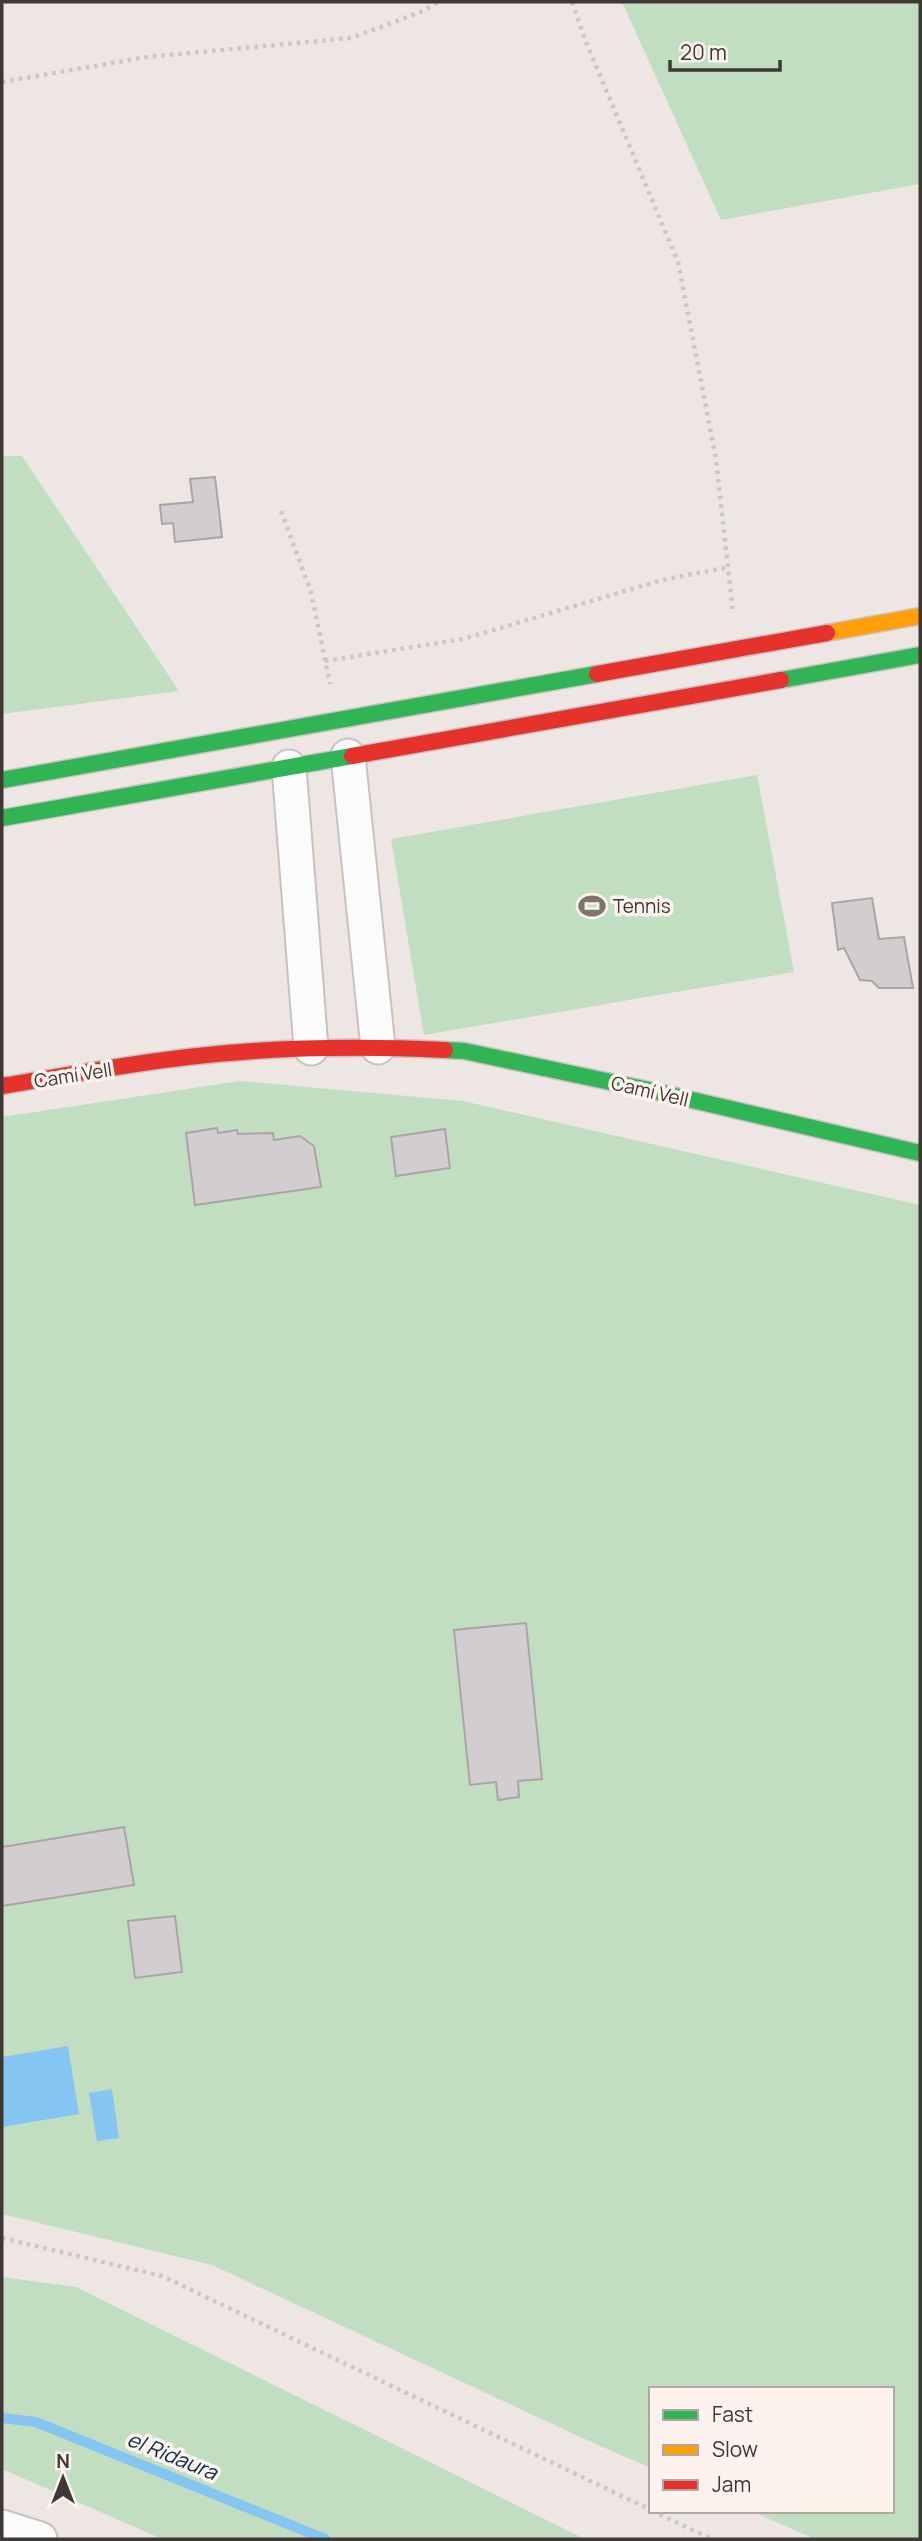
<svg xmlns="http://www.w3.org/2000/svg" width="922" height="2541" viewBox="0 0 922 2541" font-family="Manrope,sans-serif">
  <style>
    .green { fill: #c2dec0 }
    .water { fill: #84c5f1 }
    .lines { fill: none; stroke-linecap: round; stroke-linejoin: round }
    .stream { stroke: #84c5f1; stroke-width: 10 }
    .building { fill: #d2cecf; stroke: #a9a5a6; stroke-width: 2 }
    .street-casing { stroke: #c8c2bf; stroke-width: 37 }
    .fast-casing { stroke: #c8c2bf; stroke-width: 19 }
    .slow-casing { stroke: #c8c2bf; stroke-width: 19 }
    .jam-casing { stroke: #c8c2bf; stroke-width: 19 }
    .path { stroke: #cac8c6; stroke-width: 4.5; stroke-dasharray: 3.5 5; stroke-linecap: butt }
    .street { stroke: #fcfbfb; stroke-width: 33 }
    .fast { stroke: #30b455; stroke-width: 16 }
    .slow { stroke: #ff9f0a; stroke-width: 16 }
    .jam { stroke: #e5322d; stroke-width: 16 }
    .labels { text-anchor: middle; stroke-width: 7; stroke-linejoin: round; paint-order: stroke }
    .poi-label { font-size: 19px; fill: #3e3836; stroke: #fdf2ed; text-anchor: start }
    .street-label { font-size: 19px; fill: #3e3836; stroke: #fdf2ed }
    .water-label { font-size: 21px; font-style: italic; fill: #042f48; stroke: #fdf2ed }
  </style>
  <rect width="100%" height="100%" fill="#eee6e2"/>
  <g class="green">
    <polygon points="622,2 920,2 920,184 721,220"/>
    <polygon points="2,456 22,456 179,691 2,714"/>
    <polygon points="757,775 794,972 424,1035 391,839"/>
    <polygon points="240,1081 463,1101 920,1205 920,2539 815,2539 751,2511 892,2511 892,2389 651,2389 651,2468 580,2437 212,2265 2,2214 2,1117"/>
    <polygon points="2,2277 76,2287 585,2539 162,2539 2,2469"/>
  </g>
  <g class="water">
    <polygon points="68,2046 79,2114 2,2127 2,2057"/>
    <polygon points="112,2089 119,2138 97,2141 89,2093"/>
  </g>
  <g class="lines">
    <polyline class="stream" points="2,2418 36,2422 325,2539"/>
  </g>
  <g class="building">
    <polygon points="215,477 222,537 175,542 173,523 162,524 160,505 193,502 190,479"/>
    <polygon points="872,898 879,939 904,937 913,988 879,988 872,981 860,980 844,948 838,950 832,903"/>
    <polygon points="217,1128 218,1133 237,1130 238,1134 273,1133 274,1140 300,1136 314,1146 321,1187 195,1205 186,1133"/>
    <polygon points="445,1129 450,1168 396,1176 391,1137"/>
    <polygon points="526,1623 542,1779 518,1781 519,1797 498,1800 496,1782 470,1785 454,1630"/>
    <polygon points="124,1827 134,1885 2,1906 2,1847"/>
    <polygon points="175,1916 182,1972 135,1978 128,1921"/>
  </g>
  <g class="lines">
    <defs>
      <g id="street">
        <polyline points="348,756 378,1047"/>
        <polyline points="289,767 311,1048"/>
        <polyline points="2,2527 40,2539"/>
      </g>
      <g id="fast">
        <polyline points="781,680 920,655"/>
        <polyline points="2,780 597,674"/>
        <polyline points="2,818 352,756"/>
        <polyline points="445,1050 464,1051 658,1092 920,1153"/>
      </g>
      <polyline id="slow" points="827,633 920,616"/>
      <g id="jam">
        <polyline points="597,674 827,633"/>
        <polyline points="352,756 781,680"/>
        <path d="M 2,1086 C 64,1076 126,1064 188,1057 C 273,1047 359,1046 445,1050"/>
      </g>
    </defs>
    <use href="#street" class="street-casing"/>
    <use href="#fast" class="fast-casing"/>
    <use href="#slow" class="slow-casing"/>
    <use href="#jam" class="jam-casing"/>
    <g class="path">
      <polyline points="572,2 586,42 678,262 716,459 733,613"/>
      <polyline points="2,82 147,57 351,38 423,11 438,2"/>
      <polyline points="281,511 311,592 330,684"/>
      <polyline points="325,661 463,639 662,580 729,567"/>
      <polyline points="2,2238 162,2276 651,2510"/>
      <polyline points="652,2511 712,2539"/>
    </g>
    <use href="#street" class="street"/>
    <use href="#fast" class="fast"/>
    <use href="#slow" class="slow"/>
    <use href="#jam" class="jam"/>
  </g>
  <defs>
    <symbol id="stadium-bare" viewBox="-9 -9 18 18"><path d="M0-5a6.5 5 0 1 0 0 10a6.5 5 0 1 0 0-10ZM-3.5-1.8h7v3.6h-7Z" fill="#7c7572" stroke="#fdf2ed" stroke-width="2.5" paint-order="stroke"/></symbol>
  </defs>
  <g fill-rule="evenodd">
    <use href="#stadium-bare" x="573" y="887" width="38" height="38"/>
  </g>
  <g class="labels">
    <g class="poi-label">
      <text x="613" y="913">Tennis</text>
    </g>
    <g class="street-label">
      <text transform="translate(73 1075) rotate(-9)" y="7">Camí Vell</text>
      <text transform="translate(650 1091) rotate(13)" y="7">Camí Vell</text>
    </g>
    <g class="water-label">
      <text transform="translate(172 2456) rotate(22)" y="7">el Ridaura</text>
    </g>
  </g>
  <rect width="922" height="2541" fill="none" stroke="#3e3836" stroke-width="7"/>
  <rect x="649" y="2387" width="245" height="126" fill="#fdf2ed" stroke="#b1a8a4" stroke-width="2"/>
  <rect x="663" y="2410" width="35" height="10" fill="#30b455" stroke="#b1a8a4" stroke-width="2"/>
  <text x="712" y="2422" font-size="21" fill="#3e3836">Fast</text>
  <rect x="663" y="2445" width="35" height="10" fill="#ff9f0a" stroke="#b1a8a4" stroke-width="2"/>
  <text x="712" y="2457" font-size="21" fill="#3e3836">Slow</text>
  <rect x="663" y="2480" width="35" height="10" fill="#e5322d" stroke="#b1a8a4" stroke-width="2"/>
  <text x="712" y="2492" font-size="21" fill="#3e3836">Jam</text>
  <g transform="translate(63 2478)" stroke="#fdf2ed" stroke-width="5" paint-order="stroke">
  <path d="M0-5L12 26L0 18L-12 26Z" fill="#3e3836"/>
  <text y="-10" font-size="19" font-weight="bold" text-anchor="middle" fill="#3e3836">N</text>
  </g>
  <path d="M670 60v10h110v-10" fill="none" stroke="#3e3836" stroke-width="3.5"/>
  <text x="680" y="60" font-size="21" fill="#3e3836" stroke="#fdf2ed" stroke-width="5" paint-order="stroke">20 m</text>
</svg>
